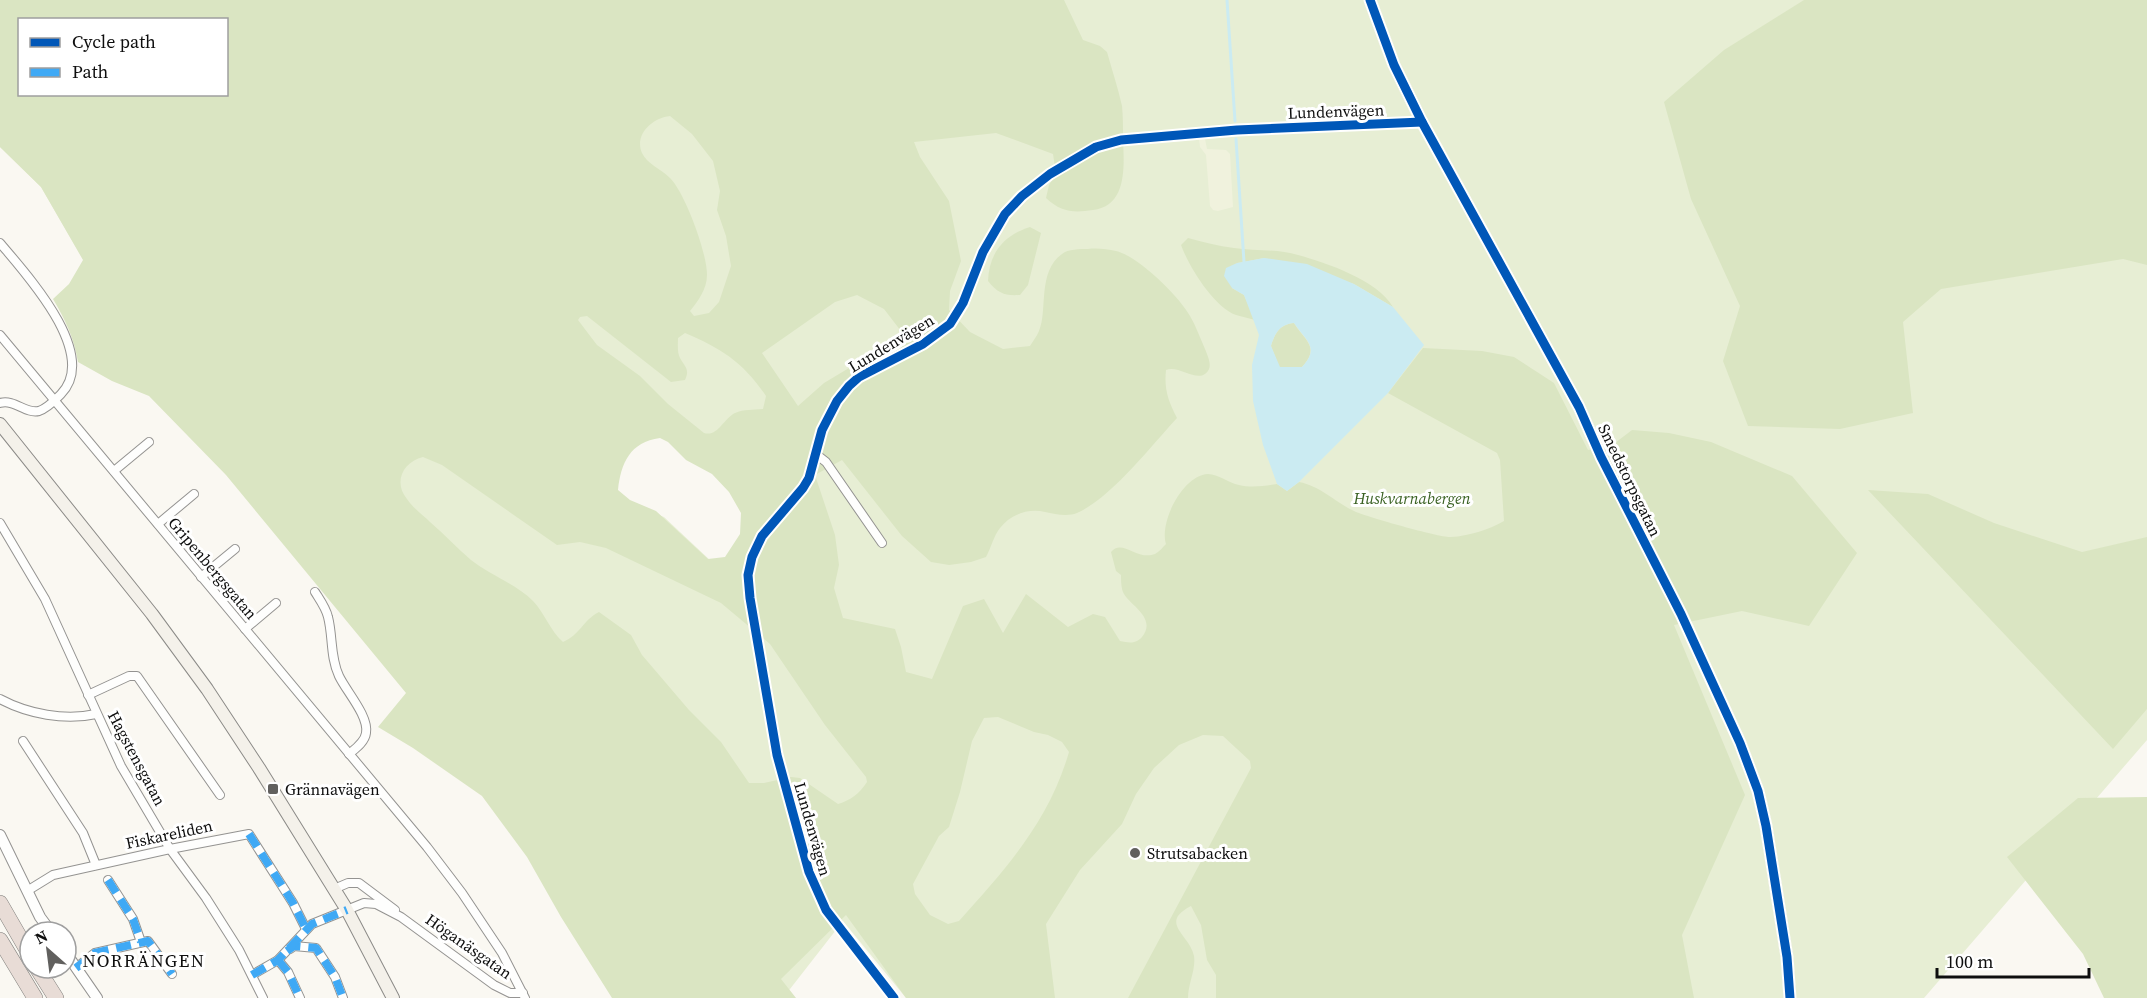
<svg xmlns="http://www.w3.org/2000/svg" width="2147" height="998" viewBox="0 0 2147 998" font-family="'Source Serif 4',serif">
  <style>
    .green { fill: #e7eed4; fill-rule: evenodd }
    .forest { fill: #dae5c2; fill-rule: evenodd }
    .pitch { fill: #f0f2dd }
    .water { fill: #cbebf2; fill-rule: evenodd }
    .lines { fill: none; stroke-linecap: round; stroke-linejoin: round }
    .stream { stroke: #cbebf2; stroke-width: 3 }
    .minor-casing { stroke: #949391; stroke-width: 10 }
    .tertiary-casing { stroke: #949391; stroke-width: 12 }
    .secondary-casing { stroke: #8b8a87; stroke-width: 14 }
    .motorway-casing { stroke: #82817e; stroke-width: 16 }
    .minor { stroke: #fefefd; stroke-width: 8 }
    .tertiary { stroke: #fefefd; stroke-width: 10 }
    .secondary { stroke: #f4f1ea; stroke-width: 12 }
    .motorway { stroke: #e8dcd6; stroke-width: 15 }
    .quiet { stroke: #3fa9f5; stroke-width: 8; stroke-dasharray: 15 8; stroke-linecap: butt }
    .cycleway-casing { stroke: #fff; stroke-width: 13 }
    .cycleway { stroke: #0057b8; stroke-width: 9 }
    .poi-dot { fill: #61605e; stroke: #fff; stroke-width: 2 }
    .labels { text-anchor: middle; stroke-width: 6; stroke-linejoin: round; paint-order: stroke }
    .street-label { font-size: 16px; fill: #0e0e0e; stroke: #fff }
    .park-label { font-size: 16px; font-style: italic; fill: #396122; stroke: #fff }
    .poi-label { font-size: 16px; fill: #0e0e0e; stroke: #fff; text-anchor: start }
    .neighbourhood-label { font-size: 18px; letter-spacing: 1.5px; fill: #0e0e0e; stroke: #fff }
  </style>
  <rect width="100%" height="100%" fill="#faf8f2"/>
  <path class="green" d="M 0,0 L 2147,0 L 2147,740 L 1924,998 L 906,998 L 843,921 L 783,998 L 98,285 L 41,187 L 0,147 ZM 20,20 L 226,20 L 226,94 L 20,94 ZM 633,410 L 772,495 L 728,577 L 664,517 L 609,496 Z"/>
  <g class="forest">
    <path d="M 0,0 L 1064,0 L 1083,40 L 1100,46 L 1107,52 C 1112,70 1118,88 1122,106 C 1123,116 1123,128 1123,138 C 1124,165 1128,206 1093,210 C 1073,213 1061,212 1046,198 L 1049,185 L 1056,174 L 1053,154 L 996,133 L 914,142 L 920,157 L 949,201 L 961,261 L 950,291 L 949,310 L 970,332 L 1003,349 L 1030,346 C 1033,341 1037,336 1039,331 C 1048,310 1037,272 1062,254 C 1068,249 1080,249 1088,249 C 1097,248 1107,249 1116,251 C 1138,256 1179,296 1190,316 C 1196,326 1200,338 1205,349 C 1208,357 1214,368 1205,374 C 1195,381 1178,365 1166,370 C 1164,389 1168,401 1177,418 C 1152,445 1110,499 1077,513 C 1067,517 1055,514 1045,512 C 1029,508 1011,514 1000,528 C 994,535 991,548 986,557 L 971,562 L 949,565 L 931,562 L 902,536 L 842,460 L 815,475 L 835,535 L 839,565 L 834,588 L 843,618 L 895,629 L 901,647 L 906,672 L 932,679 L 963,606 L 984,599 L 1003,633 L 1026,594 L 1068,627 L 1093,614 L 1105,617 L 1120,641 C 1129,643 1136,644 1142,637 C 1157,618 1131,606 1124,594 C 1121,589 1121,580 1121,575 L 1116,571 L 1111,552 C 1122,538 1137,561 1155,554 C 1159,552 1163,547 1166,544 C 1159,522 1183,475 1208,474 C 1218,474 1229,483 1239,485 C 1251,488 1265,486 1277,484 L 1287,491 L 1299,482 C 1321,486 1336,503 1356,512 C 1368,517 1441,538 1451,537 C 1469,536 1488,530 1504,521 L 1500,460 L 1497,453 L 1388,393 L 1423,348 L 1482,351 L 1514,357 L 1554,383 L 1588,450 L 1611,446 L 1632,430 L 1669,433 L 1711,442 L 1792,476 L 1857,553 L 1809,626 L 1742,611 L 1674,625 L 1745,795 L 1682,935 L 1694,998 L 1216,998 L 1216,975 L 1207,960 L 1201,925 L 1191,906 C 1158,923 1190,935 1194,956 C 1196,970 1188,983 1188,998 L 1128,998 L 1251,768 L 1250,761 L 1223,736 L 1203,735 L 1179,745 L 1154,768 L 1136,794 L 1122,824 L 1080,870 L 1046,924 L 1055,998 L 906,998 L 846,915 L 781,979 L 796,998 L 612,998 L 561,917 L 527,857 L 482,796 L 413,748 L 378,727 L 406,693 L 226,475 L 149,396 L 112,381 L 78,362 C 74,338 65,319 53,299 L 69,284 L 83,260 L 41,187 L 0,147 ZM 20,20 L 226,20 L 226,94 L 20,94 ZM 670,116 L 692,134 L 713,161 L 720,191 L 717,210 L 726,236 L 731,266 L 719,302 L 709,313 L 694,316 L 690,311 C 698,301 707,289 707,275 C 707,252 685,193 670,178 C 661,169 647,164 642,153 C 634,135 652,118 670,116 ZM 857,295 L 884,309 L 904,335 L 824,383 L 798,406 L 762,353 L 835,302 ZM 587,316 L 671,382 L 685,380 C 690,369 685,367 680,358 C 677,352 678,344 678,338 L 685,333 C 721,348 744,363 766,396 L 763,409 C 753,410 744,409 735,413 C 723,419 718,437 704,433 L 668,404 L 640,376 L 597,345 L 578,320 L 580,317 ZM 660,438 L 668,442 L 686,460 L 712,474 L 729,492 L 741,513 L 740,534 L 725,557 L 708,559 L 656,511 L 630,500 L 618,490 C 621,463 630,442 660,438 ZM 423,457 L 442,465 L 557,545 L 580,542 L 606,548 L 721,603 L 770,644 L 825,725 L 866,777 L 867,782 C 859,794 851,800 838,804 L 800,778 L 791,777 L 764,783 L 749,783 L 721,742 L 689,710 L 642,655 L 631,635 L 599,612 C 583,620 580,635 563,642 C 551,632 544,612 533,601 C 516,584 490,575 471,560 C 457,548 444,534 430,522 C 423,515 413,508 407,499 C 393,482 403,462 423,457 ZM 998,717 L 1034,732 L 1048,735 L 1062,742 L 1069,752 C 1049,821 1006,869 959,921 L 948,924 L 930,915 L 915,894 L 913,884 L 939,836 L 949,827 L 960,792 L 972,741 L 984,718 Z"/>
    <polygon points="1804,0 2147,0 2147,265 2123,259 1941,289 1903,322 1913,413 1840,429 1748,426 1723,361 1740,306 1691,199 1664,102 1724,50"/>
    <path d="M 1030,227 L 1041,233 L 1028,285 L 1020,295 C 1004,296 998,293 988,281 C 989,253 1004,235 1030,227 Z"/>
    <path d="M 1188,238 C 1203,242 1218,246 1234,248 C 1254,251 1278,249 1298,255 C 1327,263 1377,280 1393,307 L 1354,284 L 1264,258 L 1238,263 L 1232,288 L 1244,295 L 1255,320 C 1249,318 1242,317 1236,315 C 1214,307 1189,267 1181,245 Z"/>
    <path d="M 1294,323 C 1304,340 1321,347 1302,367 L 1279,367 L 1271,346 C 1275,333 1280,324 1294,323 Z"/>
    <polygon points="1868,490 1928,494 1994,523 2082,552 2147,537 2147,709 2113,749"/>
    <polygon points="2147,797 2147,998 2104,998 2083,954 2007,857 2078,798"/>
  </g>
  <polygon class="pitch" points="1199,139 1205,139 1207,149 1226,150 1230,154 1233,207 1218,211 1213,210 1210,206 1206,155 1200,147"/>
  <path class="water" d="M 1264,258 L 1307,264 L 1354,284 L 1393,307 L 1424,345 L 1388,393 L 1299,482 L 1287,491 L 1277,484 L 1263,445 L 1253,401 L 1252,365 L 1259,335 L 1244,295 L 1232,288 L 1224,276 L 1226,268 L 1237,263 ZM 1294,323 C 1305,340 1321,347 1302,367 L 1280,367 L 1271,346 C 1275,333 1280,324 1294,323 Z"/>
  <g class="lines">
    <g class="stream">
      <polyline points="1227,0 1235,121"/>
      <polyline points="1236,139 1244,262"/>
    </g>
    <defs>
      <g id="minor">
        <path d="M 0,243 C 26,274 100,354 61,394 C 55,400 48,408 39,411 C 25,414 15,399 0,403"/>
        <polyline points="0,335 427,847 462,893 502,953 525,998"/>
        <polyline points="817,455 826,462 882,543"/>
        <polyline points="114,471 149,442"/>
        <polyline points="0,523 45,599 121,766 170,849 206,898 239,950 263,998"/>
        <polyline points="158,524 194,494"/>
        <polyline points="201,577 235,549"/>
        <path d="M 315,592 C 320,600 326,608 328,617 C 333,636 330,657 339,676 C 346,691 369,716 366,733 C 365,742 355,749 349,754"/>
        <polyline points="245,629 276,603"/>
        <polyline points="88,695 129,676 137,676 220,795"/>
        <path d="M 0,699 C 28,714 65,721 96,714"/>
        <polyline points="23,741 83,833 96,865"/>
        <polyline points="108,880 133,919 141,942"/>
        <polyline points="334,889 348,883 359,883 395,910"/>
        <polyline points="27,891 53,875 170,849 249,834 293,903 306,929"/>
        <polyline points="290,949 294,946 316,948 335,977 343,998"/>
        <polyline points="278,960 288,972 300,998"/>
        <polyline points="76,968 95,953 148,941 172,974"/>
        <polyline points="252,975 278,960 312,924 364,903 376,904 401,917 494,985 510,993 523,993"/>
        <polyline points="894,998 826,910 809,872 777,755 750,598 748,575 752,557 762,536 803,488 809,478 822,430 837,401 849,386 859,377 923,344 950,324 963,303 983,252 1005,214 1022,196 1050,174 1096,147 1121,140 1237,130 1422,122"/>
      </g>
      <g id="tertiary">
        <polyline points="1370,0 1394,65 1422,122 1579,407 1601,457 1681,614 1740,743 1758,791 1766,826 1787,957 1790,998"/>
        <polyline points="0,835 40,917 51,932"/>
        <polyline points="66,953 97,998"/>
      </g>
      <polyline id="secondary" points="0,424 152,614 207,689 259,768 347,910 393,998"/>
      <g id="motorway">
        <polyline points="0,903 30,955"/>
        <polyline points="0,940 35,998"/>
        <polyline points="37,968 56,998"/>
      </g>
    </defs>
    <use href="#minor" class="minor-casing"/>
    <use href="#tertiary" class="tertiary-casing"/>
    <use href="#secondary" class="secondary-casing"/>
    <use href="#motorway" class="motorway-casing"/>
    <use href="#minor" class="minor"/>
    <use href="#tertiary" class="tertiary"/>
    <use href="#secondary" class="secondary"/>
    <use href="#motorway" class="motorway"/>
    <g class="quiet">
      <polyline points="249,834 293,903 306,929"/>
      <polyline points="108,880 133,919 141,942"/>
      <polyline points="287,951 294,946 316,948 335,977 343,998"/>
      <polyline points="278,960 288,972 300,998"/>
      <polyline points="76,968 95,953 148,941 172,974"/>
      <polyline points="252,975 278,960 312,924 347,910"/>
    </g>
    <defs>
      <g id="cycleway">
        <polyline points="1370,0 1394,65 1422,122 1579,407 1601,457 1681,614 1740,743 1758,791 1766,826 1787,957 1790,998"/>
        <polyline points="894,998 826,910 809,872 777,755 750,598 748,575 752,557 762,536 803,488 809,478 822,430 837,401 849,386 859,377 923,344 950,324 963,303 983,252 1005,214 1022,196 1050,174 1096,147 1121,140 1237,130 1422,122"/>
      </g>
    </defs>
    <use href="#cycleway" class="cycleway-casing"/>
    <use href="#cycleway" class="cycleway"/>
  </g>
  <g class="poi-dot">
    <rect x="267" y="783" width="12" height="12" rx="3"/>
    <circle cx="1135" cy="853" r="6"/>
  </g>
  <g class="labels">
    <g class="street-label">
      <text transform="translate(1336 111) rotate(-2)" y="6">Lundenvägen</text>
      <text transform="translate(891 343) rotate(-31)" y="6">Lundenvägen</text>
      <text transform="translate(1630 480) rotate(64)" y="6">Smedstorpsgatan</text>
      <text transform="translate(213 568) rotate(50)" y="6">Gripenbergsgatan</text>
      <text transform="translate(137 758) rotate(62)" y="6">Hagstensgatan</text>
      <text transform="translate(813 829) rotate(74)" y="6">Lundenvägen</text>
      <text transform="translate(169 834) rotate(-12)" y="6">Fiskareliden</text>
      <text transform="translate(469 946) rotate(35)" y="6">Höganäsgatan</text>
    </g>
    <g class="park-label">
      <text x="1412" y="504">Huskvarnabergen</text>
    </g>
    <g class="poi-label">
      <text x="285" y="795">Grännavägen</text>
      <text x="1147" y="859">Strutsabacken</text>
    </g>
    <g class="neighbourhood-label">
      <text x="144" y="967">NORRÄNGEN</text>
    </g>
  </g>
  <rect x="18" y="18" width="210" height="78" fill="#ffffff" stroke="#9f9f9f" stroke-width="1.5"/>
  <rect x="30" y="38" width="30" height="9" fill="#0057b8" stroke="#9f9f9f" stroke-width="1.5"/>
  <text x="72" y="48" font-size="18" fill="#0e0e0e">Cycle path</text>
  <rect x="30" y="68" width="30" height="9" fill="#3fa9f5" stroke="#9f9f9f" stroke-width="1.5"/>
  <text x="72" y="78" font-size="18" fill="#0e0e0e">Path</text>
  <g transform="translate(48 950) rotate(332)"><circle r="28" fill="#ffffff" stroke="#9f9f9f" stroke-width="1.5"/>
  <path d="M0-4.5L10 22L0 15L-10 22Z" fill="#61605e"/>
  <text y="-9" font-size="16" font-weight="bold" text-anchor="middle" fill="#0e0e0e">N</text>
  </g>
  <path d="M1937 968v9h152v-9" fill="none" stroke="#0e0e0e" stroke-width="3"/>
  <text x="1946" y="968" font-size="18" fill="#0e0e0e" stroke="#ffffff" stroke-width="4.5" paint-order="stroke">100 m</text>
</svg>
